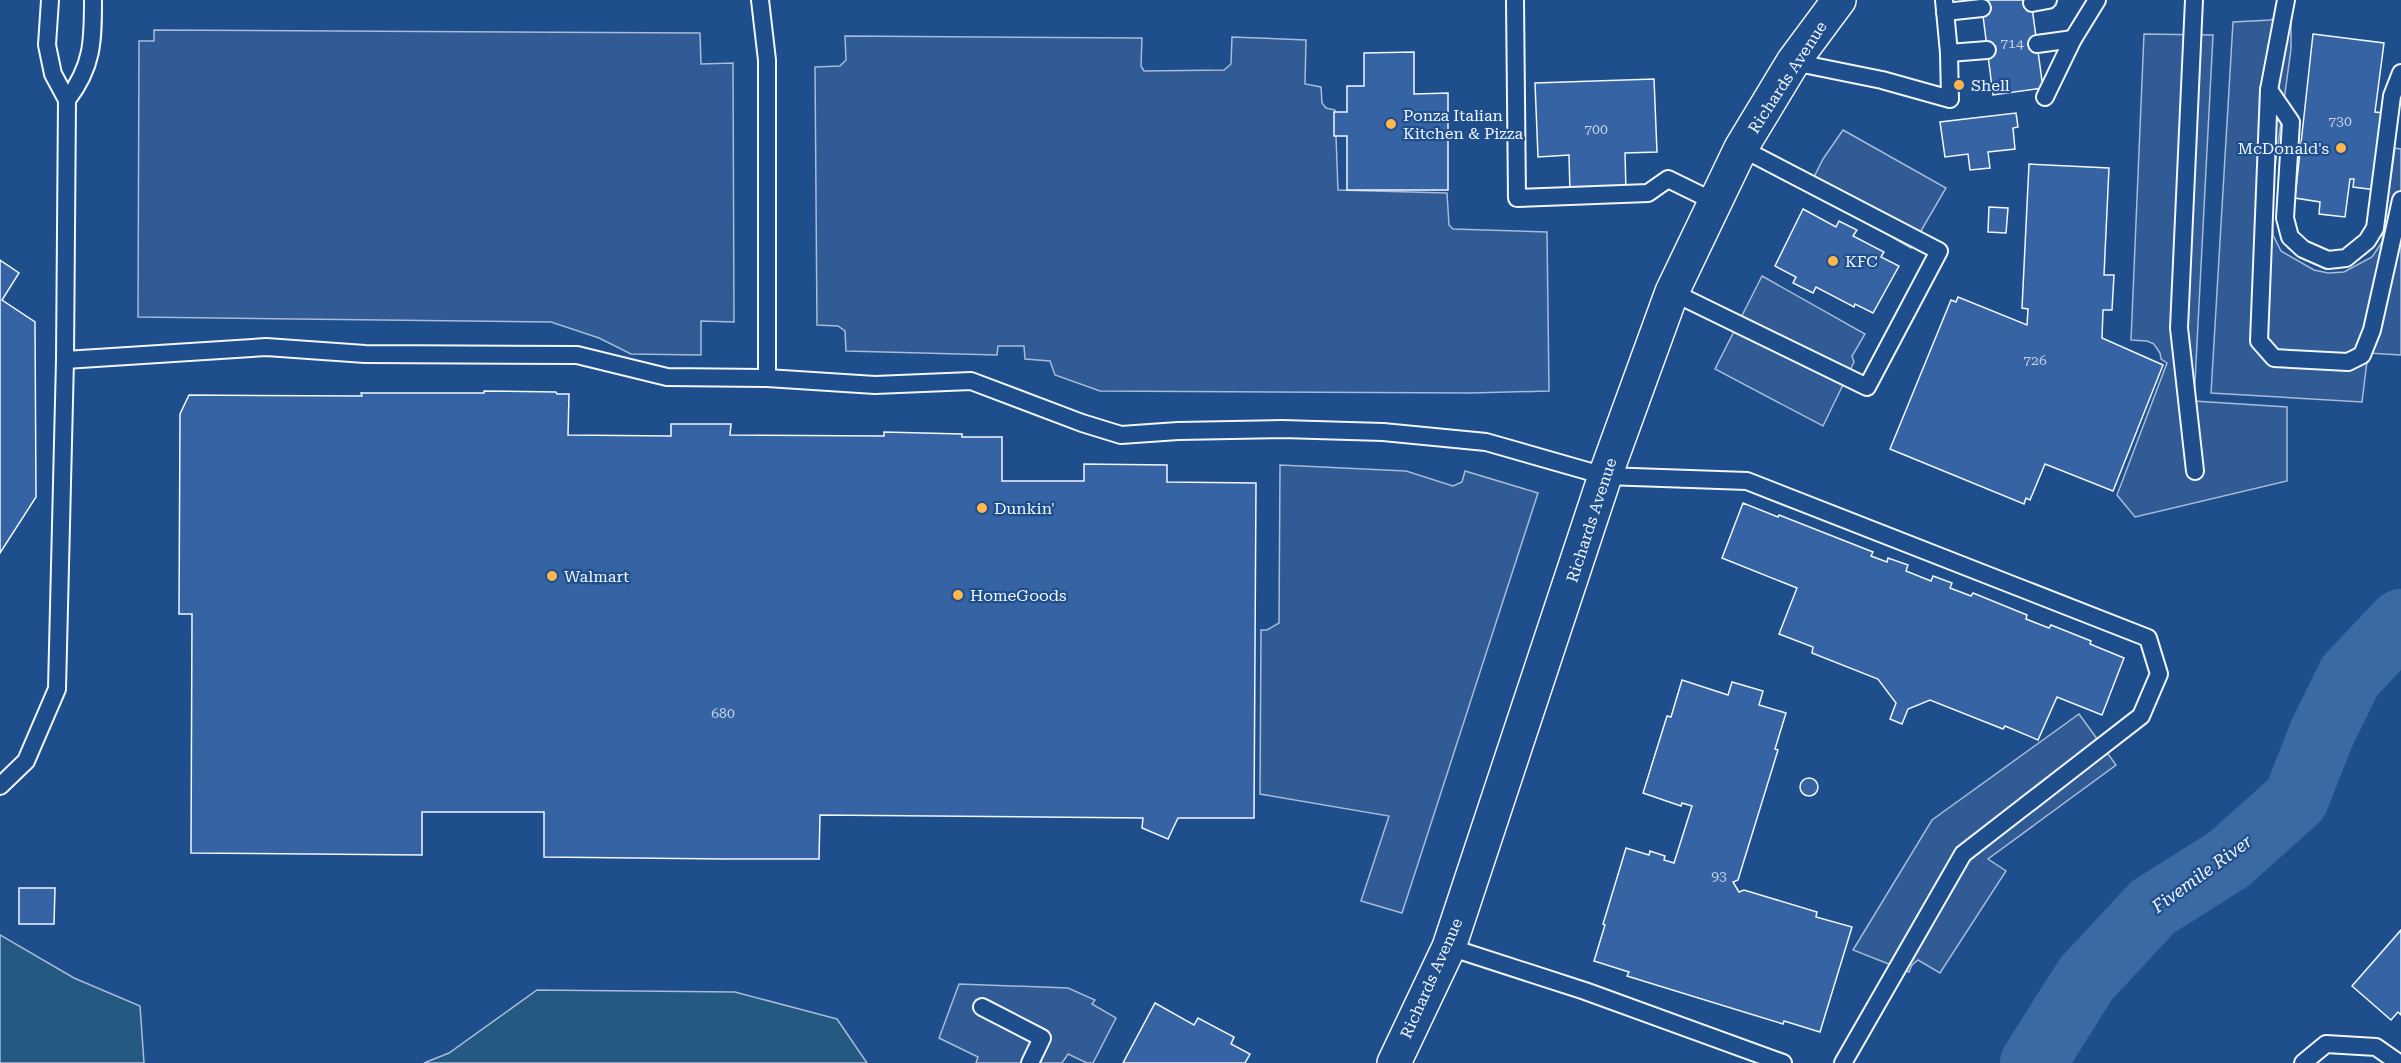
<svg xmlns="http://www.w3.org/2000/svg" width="2401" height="1063" viewBox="0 0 2401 1063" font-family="'Roboto Serif',serif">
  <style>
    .green { fill: #245a82; stroke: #a8bbd7; stroke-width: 1.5 }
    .parking { fill: #305b95; stroke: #a8bbd7; stroke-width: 1.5 }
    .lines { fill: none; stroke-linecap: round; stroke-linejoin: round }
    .river { stroke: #3b69a3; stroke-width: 66 }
    .building { fill: #3563a3; stroke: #f2f6ff; stroke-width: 1.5 }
    .service-casing { stroke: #f2f6ff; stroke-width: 20 }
    .tertiary-casing { stroke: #f2f6ff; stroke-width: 36 }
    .service { stroke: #1f4e8c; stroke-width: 16 }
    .tertiary { stroke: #1f4e8c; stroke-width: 33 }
    .poi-dot { fill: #ffb74d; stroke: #1f4e8c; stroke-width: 2 }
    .labels { text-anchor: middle; stroke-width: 4.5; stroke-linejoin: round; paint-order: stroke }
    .number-label { font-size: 14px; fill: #c3d1e8 }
    .street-label { font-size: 16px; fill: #f2f6ff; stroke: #1f4e8c }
    .poi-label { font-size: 16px; fill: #f2f6ff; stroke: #1f4e8c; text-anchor: start }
    .water-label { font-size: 18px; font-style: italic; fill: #f2f6ff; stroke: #1f4e8c }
  </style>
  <rect width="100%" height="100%" fill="#1f4e8c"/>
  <g class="green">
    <polygon points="0,935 74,978 140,1006 144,1063 0,1063"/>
    <polygon points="537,990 735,992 837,1019 867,1063 424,1063 449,1053"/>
  </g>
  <g class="parking">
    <polygon points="2291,13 2291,49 2271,196 2273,235 2281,251 2314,270 2328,273 2344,272 2372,257 2382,242 2395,148 2401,149 2401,355 2368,353 2362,402 2211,393 2233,22 2270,20"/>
    <polygon points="154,30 700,33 701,64 733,63 734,322 701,321 701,355 631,354 599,338 551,322 138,317 139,41 154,41"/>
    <polygon points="2144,34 2213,35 2194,401 2287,407 2287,481 2135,517 2117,495 2167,363 2161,359 2160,353 2154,344 2147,341 2131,340"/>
    <polygon points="845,36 1142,38 1141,66 1144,71 1224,70 1231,64 1232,37 1306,40 1305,84 1321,87 1322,103 1326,108 1335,110 1338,190 1447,193 1449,225 1453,229 1547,232 1549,391 1471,393 1100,391 1055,375 1050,361 1025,359 1024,346 998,346 997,355 846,351 845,331 838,326 817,325 815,67 840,66 846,60"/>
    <polygon points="1843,130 1946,188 1911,248 1808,189 1823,159"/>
    <polygon points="1762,276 1865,334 1852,356 1854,362 1823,426 1715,369"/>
    <polygon points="1280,465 1406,471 1453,486 1462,482 1465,471 1538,493 1402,913 1361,901 1389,816 1260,794 1261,630 1267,630 1279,623"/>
    <polygon points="2079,714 2116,765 1988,859 2006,871 1940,973 1918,960 1912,965 1909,972 1853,950 1932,820"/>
    <polygon points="959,984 1068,988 1095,1000 1092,1004 1116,1018 1093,1063 1087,1063 1068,1054 1062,1063 976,1063 978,1057 939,1038"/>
  </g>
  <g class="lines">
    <polyline class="river" points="2033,1063 2086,979 2153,907 2229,859 2296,799 2322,733 2350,676 2401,622"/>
  </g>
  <g class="building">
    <polygon points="1981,0 2031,0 2043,88 1993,95"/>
    <polygon points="2313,34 2384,43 2375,112 2386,113 2376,190 2353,187 2354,179 2350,179 2345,217 2319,214 2320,202 2295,198"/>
    <polygon points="1414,52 1414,94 1448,93 1448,190 1347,190 1347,136 1334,136 1334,112 1347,112 1347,86 1364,86 1364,53"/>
    <polygon points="1654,79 1657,152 1625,153 1626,191 1570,193 1569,155 1538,157 1535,83"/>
    <polygon points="2016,113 2018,127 2013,128 2015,149 1988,152 1990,168 1970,170 1968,154 1945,157 1940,122"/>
    <polygon points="2029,164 2109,168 2104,275 2114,275 2112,310 2103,310 2102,338 2163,365 2113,491 2045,464 2030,500 2026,498 2024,504 1890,449 1951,300 1956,302 1958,297 2027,325 2028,309 2022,308"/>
    <polygon points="1989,207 2008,208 2006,233 1988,232"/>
    <polygon points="1803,209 1836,227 1839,221 1857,230 1853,236 1884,252 1881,257 1899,266 1873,313 1855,304 1854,307 1816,287 1813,293 1793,283 1796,277 1775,266"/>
    <polygon points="0,260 19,273 2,300 35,322 36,497 0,553"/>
    <polygon points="484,391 556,392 557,394 569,394 568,435 671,436 671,424 731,424 730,435 884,436 884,432 962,434 962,437 1002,437 1002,481 1084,481 1084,464 1167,465 1167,482 1256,483 1254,818 1178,818 1168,839 1142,828 1143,818 820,815 819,859 725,859 544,857 544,812 422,812 422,855 191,853 192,614 179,614 180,414 189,395 362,396 361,393 484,393"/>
    <polygon points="1743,503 1778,517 1779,515 1873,552 1871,556 1887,562 1888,558 1908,565 1906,571 1931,581 1933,576 1952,583 1950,588 1971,596 1973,593 2027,615 2026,619 2049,628 2051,625 2091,641 2090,644 2124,658 2102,715 2057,697 2038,740 2005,726 2003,729 1930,700 1908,709 1902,724 1890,719 1896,703 1878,679 1812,653 1813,647 1779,634 1797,588 1722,558"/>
    <polygon points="1682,680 1728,695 1732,682 1763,691 1759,705 1786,713 1775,749 1778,750 1738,880 1733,882 1739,892 1744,890 1817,912 1816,917 1852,927 1820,1032 1784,1021 1783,1024 1627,976 1629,972 1594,961 1605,925 1603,924 1626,848 1649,855 1650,851 1665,856 1664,860 1674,863 1692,806 1682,803 1681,806 1643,793 1667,716 1671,717"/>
    <circle cx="1809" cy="787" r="9"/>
    <polygon points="19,888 55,888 54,924 19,924"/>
    <polygon points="2401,930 2401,1015 2398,1012 2391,1020 2352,986"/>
    <polygon points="1155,1003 1194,1025 1198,1018 1234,1037 1231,1044 1250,1054 1245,1063 1123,1063"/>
  </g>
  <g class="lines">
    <defs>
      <g id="service">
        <polyline points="760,0 767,60 767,378 875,385 971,381 1082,423 1121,435 1178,431 1282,429 1383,432 1486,442 1605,476 1747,481 2148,638 2159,674 2141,716 1963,854 1843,1063"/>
        <polyline points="1515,0 1517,198 1648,193 1668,179 1715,202"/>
        <polyline points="2194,0 2179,328 2195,471"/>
        <polyline points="2286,0 2269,90 2259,341 2274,358 2348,362 2362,355 2372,330 2401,200"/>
        <polyline points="2032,3 2048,0"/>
        <polyline points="1945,12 1982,8"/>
        <polyline points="2037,44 2073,39"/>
        <polyline points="1949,53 1987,50"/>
        <polyline points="1793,62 1882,80 1950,99 1949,53 1944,0"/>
        <polyline points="2269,90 2291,122 2285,218 2290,237 2303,249 2328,260 2346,258 2367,241 2375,228 2392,96 2401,73"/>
        <polyline points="2045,97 2073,39 2097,0"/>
        <path d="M 67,100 C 93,66 93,41 93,0"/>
        <polyline points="1672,292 1867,387 1939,251 1741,148"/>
        <polyline points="65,360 266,347 365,354 577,355 667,377 767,378"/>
        <polyline points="0,786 26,761 57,689 65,360 67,100 53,74 47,45 50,0"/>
        <polyline points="1449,947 1585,991 1783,1063"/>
        <polyline points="982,1007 1042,1038 1030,1063"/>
        <polyline points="2303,1063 2326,1044 2376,1047 2399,1063"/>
      </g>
      <polyline id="tertiary" points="1394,1063 1449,947 1605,476 1672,292 1741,148 1793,62 1839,0"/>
    </defs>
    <use href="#service" class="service-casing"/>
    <use href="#tertiary" class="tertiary-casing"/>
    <use href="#service" class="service"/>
    <use href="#tertiary" class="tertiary"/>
  </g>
  <g class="poi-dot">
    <circle cx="1959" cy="85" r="6"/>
    <circle cx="1391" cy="124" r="6"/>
    <circle cx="2341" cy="148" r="6"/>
    <circle cx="1833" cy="261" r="6"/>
    <circle cx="982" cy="508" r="6"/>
    <circle cx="552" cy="576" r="6"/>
    <circle cx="958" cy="595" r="6"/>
  </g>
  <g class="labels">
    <g class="number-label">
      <text x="2012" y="48">714</text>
      <text x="2340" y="126">730</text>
      <text x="1596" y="134">700</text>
      <text x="2035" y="365">726</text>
      <text x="723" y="718">680</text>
      <text x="1719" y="881">93</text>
    </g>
    <g class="street-label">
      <text transform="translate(1787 77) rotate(-57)" y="6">Richards Avenue</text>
      <text transform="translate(1591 520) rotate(-72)" y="6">Richards Avenue</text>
      <text transform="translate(1431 978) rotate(-66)" y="6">Richards Avenue</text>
    </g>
    <g class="poi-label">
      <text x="1971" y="91">Shell</text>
      <text x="1403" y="121">Ponza Italian<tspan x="1403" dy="18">Kitchen &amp; Pizza</tspan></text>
      <text x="2329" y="154" text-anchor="end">McDonald's</text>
      <text x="1845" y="267">KFC</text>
      <text x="994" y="514">Dunkin'</text>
      <text x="564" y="582">Walmart</text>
      <text x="970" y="601">HomeGoods</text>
    </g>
    <g class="water-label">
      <text transform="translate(2202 874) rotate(-36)" y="6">Fivemile River</text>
    </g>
  </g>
</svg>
